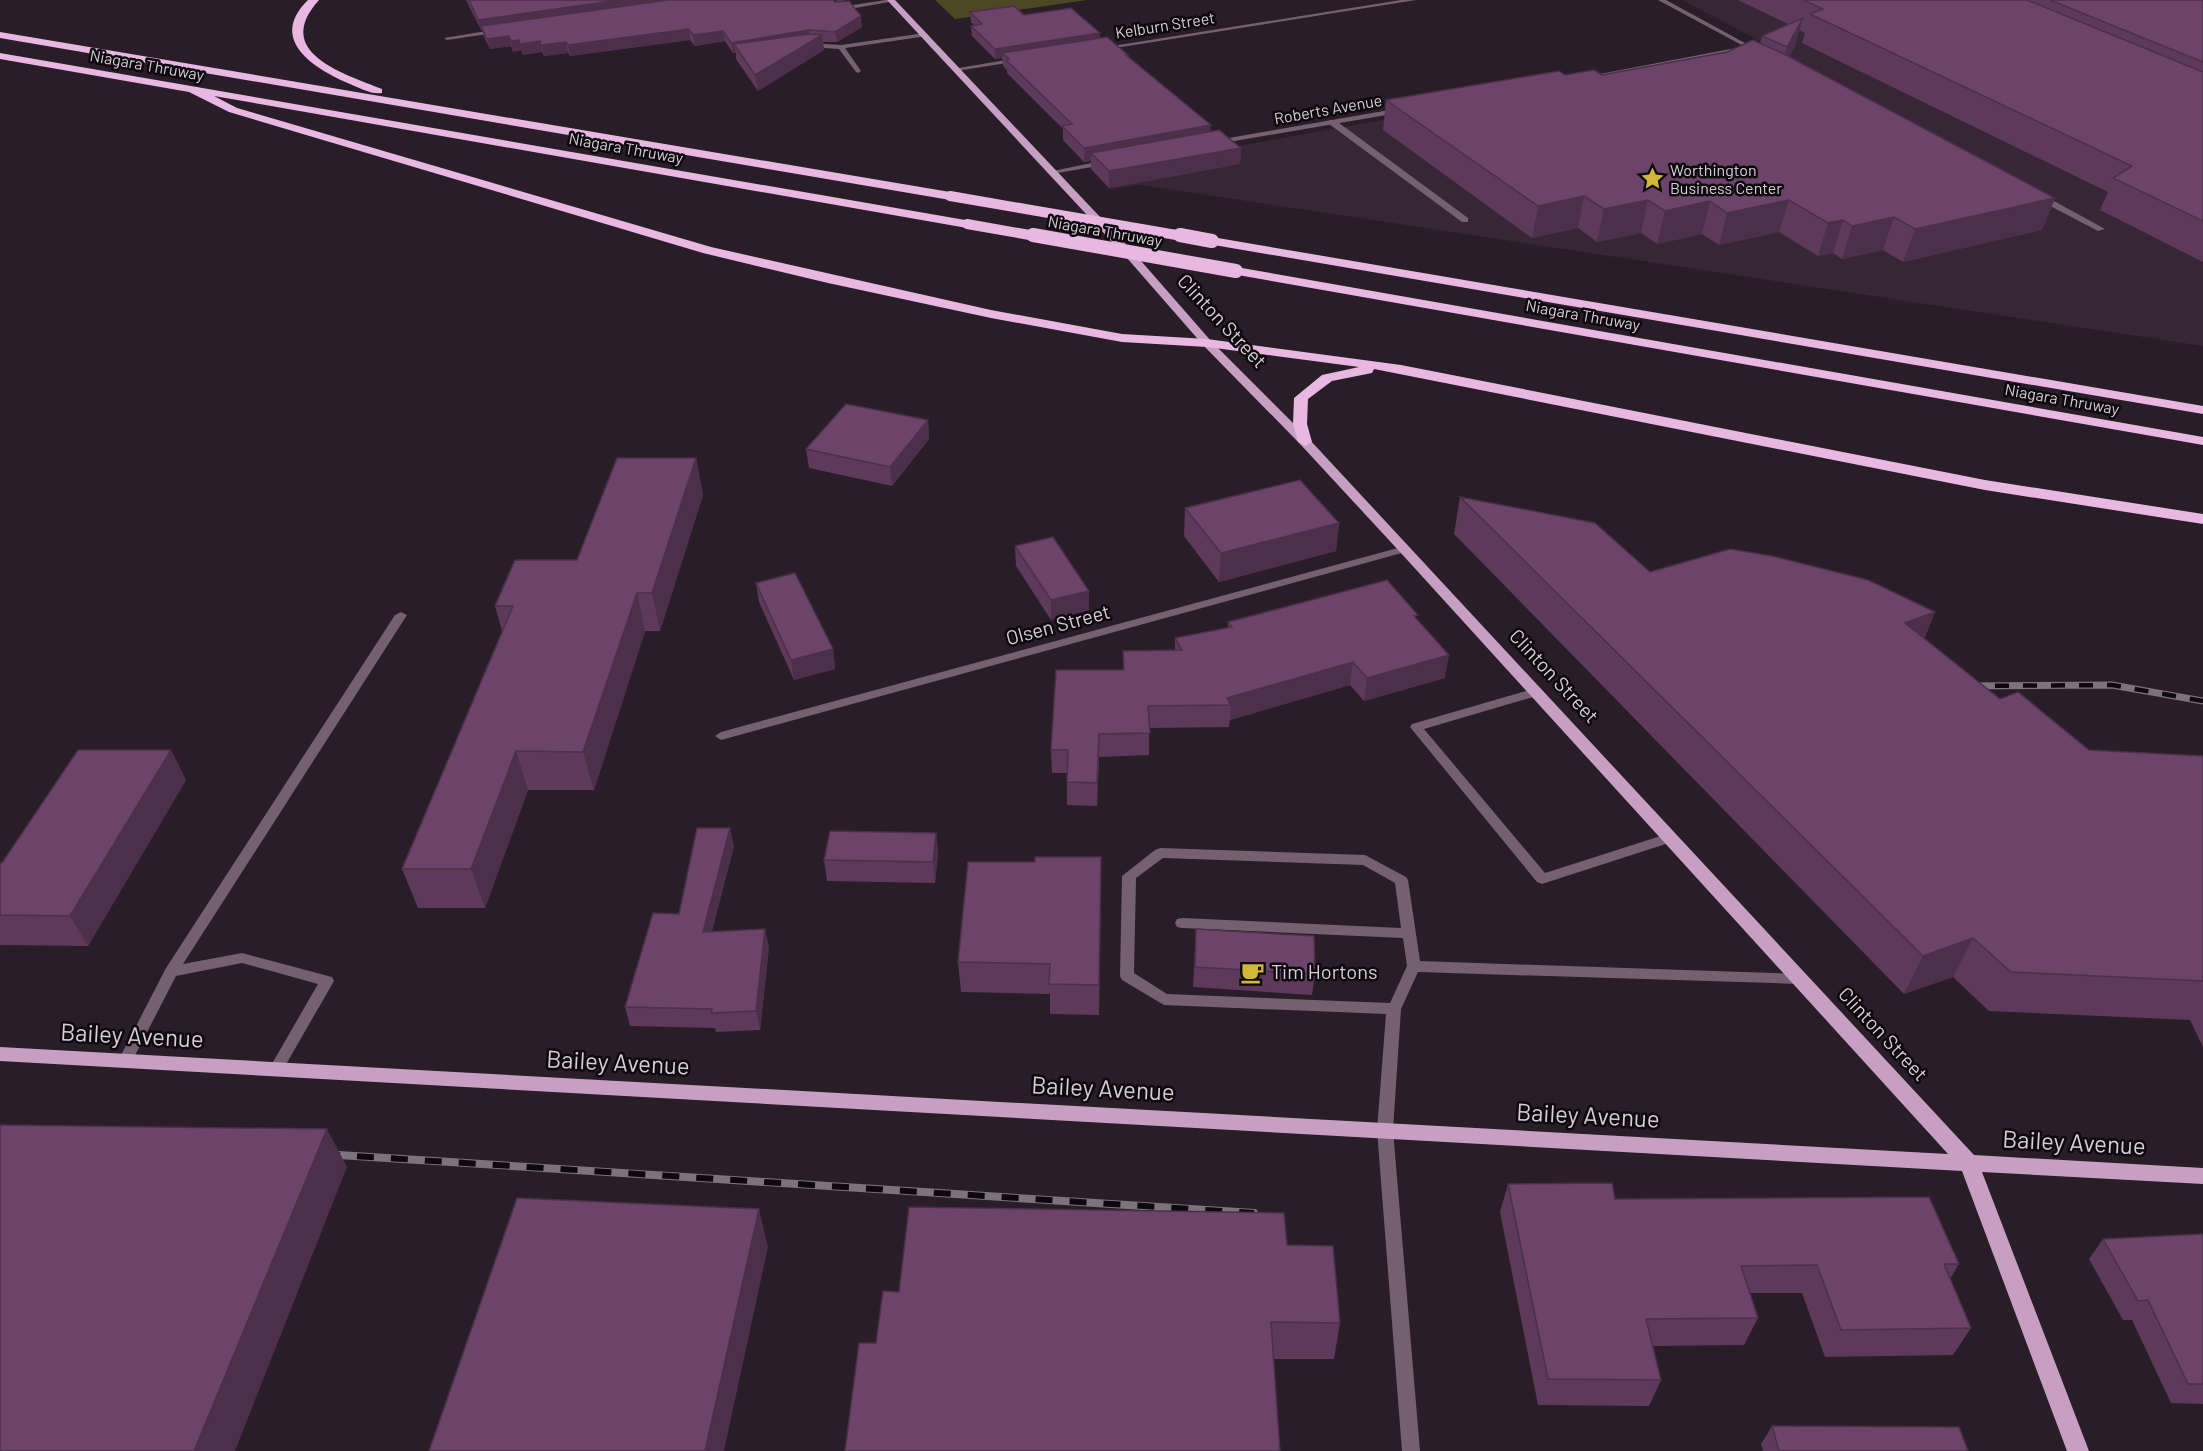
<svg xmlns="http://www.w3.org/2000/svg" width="2203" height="1451" viewBox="0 0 2203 1451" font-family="Barlow,sans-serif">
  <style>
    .built { fill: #372635 }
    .green { fill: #4e4723 }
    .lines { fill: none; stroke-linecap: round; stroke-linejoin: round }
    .lane { fill: #746071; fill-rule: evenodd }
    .street { fill: #746071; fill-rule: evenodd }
    .primary { fill: #c79fc3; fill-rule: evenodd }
    .highway { fill: #e8b8e3; fill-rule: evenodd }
    .rail-far1-casing { stroke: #7d737c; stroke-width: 7 }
    .rail-casing { stroke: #7d737c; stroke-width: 8 }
    .rail-far1 { stroke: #0e090e; stroke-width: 4.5; stroke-dasharray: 14; stroke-linecap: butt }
    .rail { stroke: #0e090e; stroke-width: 6; stroke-dasharray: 17; stroke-linecap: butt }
    .highway-bridge-far1 { stroke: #e8b8e3; stroke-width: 10 }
    .highway-bridge { stroke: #e8b8e3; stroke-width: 14 }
    .wall { fill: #5d3a5a }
    .shaded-wall { fill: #4c2f4a }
    .building { fill: #6c4369; stroke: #4c2f4a; stroke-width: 1.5 }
    .labels { text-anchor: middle; stroke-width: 5; stroke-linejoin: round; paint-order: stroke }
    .far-street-label { font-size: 16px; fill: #d6ced5; stroke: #0e090e }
    .far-poi-label { font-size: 16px; fill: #d6ced5; stroke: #0e090e; text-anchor: start }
    .street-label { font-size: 20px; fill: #d6ced5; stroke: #0e090e }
    .poi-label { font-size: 20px; fill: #d6ced5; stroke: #0e090e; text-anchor: start }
    .near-street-label { font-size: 24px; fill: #d6ced5; stroke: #0e090e }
  </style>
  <rect width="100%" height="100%" fill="#291d28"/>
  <polygon class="built" points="1682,0 2203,0 2203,346 1141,185 1110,189 1095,172 1775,49"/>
  <polygon class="green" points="935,0 1087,0 955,19"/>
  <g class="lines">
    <g class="lane">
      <polygon points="828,0 834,0 840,7 886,0 895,1 838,11"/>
      <polygon points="925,33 927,34 927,36 845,48 861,71 858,73 856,72 839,49 809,47 806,45 809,43 841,45"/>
      <polygon points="1329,120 1335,120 1468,218 1468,222 1462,222 1329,124"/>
      <polygon points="2037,195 2043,195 2105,229 2098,231 2037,199"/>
      <polygon points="401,612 407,615 183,964 242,953 332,977 334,981 281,1073 276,1075 271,1073 269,1069 318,984 242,963 176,976 130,1065 125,1067 120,1065 118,1061 166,968 395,615"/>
      <polygon points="1536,688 1542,692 1540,695 1424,729 1545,873 1670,833 1675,835 1676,838 1675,841 1542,884 1537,882 1410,727 1412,724"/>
      <path d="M 1160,848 L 1365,855 L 1406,877 L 1408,880 L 1420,961 L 1800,974 L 1805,975 L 1807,979 L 1805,983 L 1800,984 L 1418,972 L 1401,1009 L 1393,1130 L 1420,1451 L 1402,1451 L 1377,1130 L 1386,1014 L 1164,1005 L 1122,980 L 1120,976 L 1122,876 L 1155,850 ZM 1163,858 L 1363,865 L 1395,883 L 1401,928 L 1182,918 L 1177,919 L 1175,923 L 1177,927 L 1182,928 L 1403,938 L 1407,966 L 1390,1003 L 1167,994 L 1134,973 L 1136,878 Z"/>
    </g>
    <g class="street">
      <polygon points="1401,0 1416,0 1103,50 1100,48"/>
      <polygon points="1658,0 1666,0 1754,48 1749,49"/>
      <polygon points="499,29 502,31 501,32 447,40 444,38"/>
      <polygon points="1741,47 1744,49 1743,50 1587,79 1584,77"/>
      <polygon points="1018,58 1021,60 1020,61 956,71 953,69"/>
      <polygon points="1401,108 1404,108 1404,112 1217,144 1213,142 1217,140"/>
      <polygon points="1106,160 1110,162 1109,164 1052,174 1048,172"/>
      <polygon points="1405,546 1410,549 1409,551 721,740 715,736 721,732"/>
    </g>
    <polygon class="primary" points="887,0 895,0 1135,254 1211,341 1309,439 1974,1155 2203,1168 2203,1184 1982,1172 2089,1451 2067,1451 1962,1171 0,1061 0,1047 1948,1154 1400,552 1301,445 1203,345 1127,258"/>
    <g class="highway">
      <path d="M 308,0 L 319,0 C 272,52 342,73 382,89 L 382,93 C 372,95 360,88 350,84 C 315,69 267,40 308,0 Z"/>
      <polygon points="0,32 950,192 956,196 950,200 0,38"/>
      <polygon points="0,53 971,221 971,227 967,228 214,96 237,108 711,247 991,310 1122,334 1207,339 1401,365 1985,480 2203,514 2203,524 1985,490 1374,369 1372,373 1332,381 1308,399 1307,424 1312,442 1305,446 1298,442 1293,424 1294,398 1322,375 1359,367 1207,347 1122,342 991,318 828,283 703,253 229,112 189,92 0,59"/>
      <polygon points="1212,237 2203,406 2203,414 1208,244 1206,241"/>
      <polygon points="1236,267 2203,437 2203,445 1232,274 1230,271 1232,268"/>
    </g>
    <defs>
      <polyline id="rail-far1" points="1967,686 2112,685 2203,701"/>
      <polyline id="rail" points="323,1154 1254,1213"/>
    </defs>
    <use href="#rail-far1" class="rail-far1-casing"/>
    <use href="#rail" class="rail-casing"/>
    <use href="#rail-far1" class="rail-far1"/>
    <use href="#rail" class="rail"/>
    <g class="highway-bridge-far1">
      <polyline points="950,196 1188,237"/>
      <polyline points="967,224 1041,237"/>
    </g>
    <g class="highway-bridge">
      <polyline points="1033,235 1236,271"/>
      <polyline points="1180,235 1212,241"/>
    </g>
  </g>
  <g class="wall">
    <polygon points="466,0 833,0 835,2 838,2 836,0 843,0 862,27 837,42 823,42 824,50 758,91 736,59 736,53 733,53 725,41 695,46 690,40 570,56 568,53 544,56 542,52 523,55 521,50 513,52 511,46 490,49 484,37 482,30 481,30"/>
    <polygon points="1738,0 2203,0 2203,262 2100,210 2108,192 1802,43 1805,33 1799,30 1795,46 1789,57 2055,198 2042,230 1903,262 1883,250 1842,259 1833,253 1818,256 1779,232 1719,245 1702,234 1657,244 1641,233 1597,242 1578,228 1532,238 1383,130 1386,100 1565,75 1602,75 1727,52 1760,44 1762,36 1788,24"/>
    <polygon points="970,12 1024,15 1100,38 1128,57 1211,132 1241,148 1240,164 1109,188 1091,169 1091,161 1084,162 1063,140 1063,129 1007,73 1007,70 1003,66 1002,58 995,59 972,36 971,26 974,25 971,22"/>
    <polygon points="928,420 929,439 892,486 809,468 806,449"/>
    <polygon points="696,458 703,495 660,631 645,631 594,790 528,790 485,908 418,908 402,869 502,631 495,606 577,560"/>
    <polygon points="1460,497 1650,572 1935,612 1924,639 2000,699 2089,750 2203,756 2203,1047 2190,1020 1989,1011 1953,977 1904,994 1454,534"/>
    <polygon points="1185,508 1339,523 1336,551 1219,582 1184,536"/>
    <polygon points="1015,546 1089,610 1051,620 1016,566"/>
    <polygon points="756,583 833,649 835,669 794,680 759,602"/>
    <polygon points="1418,620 1445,678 1364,701 1350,685 1230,720 1229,727 1149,728 1149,755 1099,757 1097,806 1067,805 1067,773 1052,773 1051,750 1123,670 1123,651 1175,650 1175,638 1228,628 1228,622"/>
    <polygon points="171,750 186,780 88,946 0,945 0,863 2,863"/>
    <polygon points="936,833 938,853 935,883 827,881 824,860"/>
    <polygon points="734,846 712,931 769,947 760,1030 716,1032 715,1028 630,1026 625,1007 679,914"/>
    <polygon points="1101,887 1099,1015 1050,1014 1050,994 961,992 958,962"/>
    <polygon points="1196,929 1315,974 1312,995 1193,987"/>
    <polygon points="1508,1184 1615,1199 1959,1264 1950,1279 1971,1328 1953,1355 1825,1357 1802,1293 1750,1293 1758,1318 1744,1345 1653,1346 1661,1380 1649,1406 1538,1405 1500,1212"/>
    <polygon points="2203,1234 2203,1404 2171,1403 2132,1320 2123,1320 2089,1259 2103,1239"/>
    <polygon points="1287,1245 1340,1323 1334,1359 1274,1359 876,1343 899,1292"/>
    <polygon points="1772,1426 1968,1451 1763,1451 1761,1444"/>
  </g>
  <g class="shaded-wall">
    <polygon points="619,0 693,0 481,26 482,30 481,30 478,20"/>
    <polygon points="861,16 862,27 837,42 835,32"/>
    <polygon points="1803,18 1795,46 1779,76 1787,47"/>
    <polygon points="689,29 690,40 570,56 568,45"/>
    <polygon points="809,30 811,41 734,44 736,53 733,53 731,43"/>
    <polygon points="723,31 725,41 695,46 693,35"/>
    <polygon points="1100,33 1100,43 1002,53 1002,58 995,59 995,49"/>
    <polygon points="822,35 824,50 758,91 755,75"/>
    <polygon points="509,36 511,46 490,49 487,39"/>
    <polygon points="519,40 521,50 513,52 511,41"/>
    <polygon points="540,41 542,52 523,55 520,44"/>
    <polygon points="566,42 568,53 544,56 541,45"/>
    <polygon points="1211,125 1210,140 1091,153 1091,161 1084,162 1084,148"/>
    <polygon points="1241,148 1240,164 1109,188 1109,171"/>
    <polygon points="1584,196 1578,228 1532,238 1538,206"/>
    <polygon points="2055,198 2042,230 1903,262 1915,229"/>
    <polygon points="1648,200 1641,233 1597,242 1604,209"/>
    <polygon points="1789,200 1779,232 1719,245 1727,213"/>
    <polygon points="1710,201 1702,234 1657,244 1665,211"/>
    <polygon points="1894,217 1883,250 1842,259 1852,226"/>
    <polygon points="1843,220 1833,253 1818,256 1828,223"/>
    <polygon points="928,420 929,439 892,486 890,467"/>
    <polygon points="696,458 703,495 660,631 652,593"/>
    <polygon points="1339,523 1336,551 1219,582 1221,553"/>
    <polygon points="1089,591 1089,610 1051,620 1051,600"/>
    <polygon points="637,593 645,631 594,790 583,752"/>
    <polygon points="1935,612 1920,650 1905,623"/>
    <polygon points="833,649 835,669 794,680 791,660"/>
    <polygon points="1449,655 1445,678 1364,701 1367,678"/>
    <polygon points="1353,662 1350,685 1230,720 1231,705 1227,698"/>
    <polygon points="1099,734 1099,757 1097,806 1097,783"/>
    <polygon points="171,750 186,780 88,946 70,916"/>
    <polygon points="516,751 528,790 485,908 471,869"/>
    <polygon points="730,828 734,846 707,950 703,932"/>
    <polygon points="936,833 938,853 935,883 933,862"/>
    <polygon points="1101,857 1101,887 1099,1015 1099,985"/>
    <polygon points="765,929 769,947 760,1030 756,1011"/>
    <polygon points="1973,938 1953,977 1904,994 1923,956"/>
    <polygon points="327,1129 347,1167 235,1451 194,1451"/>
    <polygon points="759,1209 768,1247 724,1451 705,1451"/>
  </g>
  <g class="building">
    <polygon points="469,0 619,0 478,20"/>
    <polygon points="668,0 833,0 835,2 849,1 861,16 835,32 809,30 731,43 723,31 693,35 689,29 568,45 566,42 541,45 540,41 520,44 519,40 511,41 509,36 487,39 481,26"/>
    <polygon points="1803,0 2027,0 2203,72 2203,221 2113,178 2132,166 1810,14 1823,9"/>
    <polygon points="2050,0 2203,0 2203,62"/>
    <polygon points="1014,6 1024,15 1071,8 1100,33 995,49 971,26 982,24 970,12"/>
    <polygon points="1803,18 1787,47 1762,36"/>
    <polygon points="809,34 822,35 755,75 734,44"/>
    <polygon points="1107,37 1128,55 1126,55 1211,125 1084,148 1062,126 1072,124 1006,60 1009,59 1002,53"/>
    <polygon points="1753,40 1784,54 2055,198 1915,229 1894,217 1852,226 1843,220 1828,223 1789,200 1727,213 1710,201 1665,211 1648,200 1604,209 1584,196 1538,206 1386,100 1559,71 1565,75 1594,70 1602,75 1727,52"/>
    <polygon points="1219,130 1241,148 1109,171 1091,153"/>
    <polygon points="846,404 928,420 890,467 806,449"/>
    <polygon points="617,458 696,458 652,593 637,593 583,752 516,751 471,869 402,869 513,606 495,606 515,560 577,560"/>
    <polygon points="1300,480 1339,523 1221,553 1185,508"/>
    <polygon points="1460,497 1595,523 1650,572 1730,549 1772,556 1868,580 1935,612 1905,623 2000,699 2018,692 2089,750 2203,756 2203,981 2011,972 1973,938 1923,956"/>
    <polygon points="1053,537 1089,591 1051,600 1015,546"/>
    <polygon points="795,573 833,649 791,660 756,583"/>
    <polygon points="1387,580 1418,615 1414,616 1449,655 1367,678 1353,662 1227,698 1231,705 1148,706 1150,733 1099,734 1097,783 1067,782 1068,750 1051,750 1056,670 1124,670 1123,651 1182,650 1175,638 1232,627 1228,622"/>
    <polygon points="78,750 171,750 70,916 0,915 0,863 2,863"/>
    <polygon points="697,828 730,828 703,932 765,929 756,1011 711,1013 712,1009 625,1007 653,913 679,914"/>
    <polygon points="830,831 936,833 933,862 824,860"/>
    <polygon points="1035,857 1101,857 1099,985 1049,984 1050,964 958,962 968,862 1035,862"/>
    <polygon points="1196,929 1314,936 1315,974 1195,967"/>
    <polygon points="0,1125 327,1129 194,1451 0,1451"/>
    <polygon points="1612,1183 1615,1199 1929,1197 1959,1264 1944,1264 1971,1328 1841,1330 1817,1265 1741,1266 1758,1318 1646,1319 1661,1380 1548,1379 1508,1184"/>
    <polygon points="517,1198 759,1209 705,1451 429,1451"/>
    <polygon points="909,1207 1284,1213 1287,1245 1333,1246 1340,1323 1271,1322 1280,1451 845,1451 859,1343 876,1343 883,1291 899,1292"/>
    <polygon points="2203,1234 2203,1384 2188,1384 2148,1300 2138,1301 2103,1239"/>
    <polygon points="1772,1426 1959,1427 1968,1451 1779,1451"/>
  </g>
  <defs>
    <symbol id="sight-bare" viewBox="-9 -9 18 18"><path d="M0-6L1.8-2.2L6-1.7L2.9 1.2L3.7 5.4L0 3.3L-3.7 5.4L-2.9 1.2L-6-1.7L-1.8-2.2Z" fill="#d0b736" stroke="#0e090e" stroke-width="2.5" paint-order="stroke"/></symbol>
    <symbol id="cafe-bare" viewBox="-9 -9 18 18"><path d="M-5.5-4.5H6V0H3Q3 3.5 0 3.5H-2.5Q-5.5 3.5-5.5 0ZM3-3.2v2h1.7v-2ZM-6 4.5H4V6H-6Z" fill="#d0b736" stroke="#0e090e" stroke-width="2.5" paint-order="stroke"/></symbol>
  </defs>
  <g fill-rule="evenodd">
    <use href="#sight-bare" x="1636" y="162" width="33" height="33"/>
    <use href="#cafe-bare" x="1236" y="956" width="33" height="33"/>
  </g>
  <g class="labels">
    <g class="far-street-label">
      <text transform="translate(1165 25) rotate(-9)" y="6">Kelburn Street</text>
      <text transform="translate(147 65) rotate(10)" y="6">Niagara Thruway</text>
      <text transform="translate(1328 109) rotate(-10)" y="6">Roberts Avenue</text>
      <text transform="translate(626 148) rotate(10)" y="6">Niagara Thruway</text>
      <text transform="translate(1105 231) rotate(10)" y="6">Niagara Thruway</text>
      <text transform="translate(1583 315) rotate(10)" y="6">Niagara Thruway</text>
      <text transform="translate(2062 399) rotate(10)" y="6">Niagara Thruway</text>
    </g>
    <g class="far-poi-label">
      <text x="1670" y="176">Worthington<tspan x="1670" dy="18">Business Center</tspan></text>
    </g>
    <g class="street-label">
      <text transform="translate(1222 321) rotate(47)" y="7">Clinton Street</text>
      <text transform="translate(1058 625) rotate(-15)" y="7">Olsen Street</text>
      <text transform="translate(1554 676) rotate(47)" y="7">Clinton Street</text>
      <text transform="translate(1883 1034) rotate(47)" y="7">Clinton Street</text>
    </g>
    <g class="poi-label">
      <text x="1271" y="979">Tim Hortons</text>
    </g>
    <g class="near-street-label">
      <text transform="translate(132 1036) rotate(3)" y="8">Bailey Avenue</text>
      <text transform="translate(618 1063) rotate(3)" y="8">Bailey Avenue</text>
      <text transform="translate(1103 1089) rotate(3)" y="8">Bailey Avenue</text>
      <text transform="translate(1588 1116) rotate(3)" y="8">Bailey Avenue</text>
      <text transform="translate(2074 1143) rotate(3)" y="8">Bailey Avenue</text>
    </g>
  </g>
</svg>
